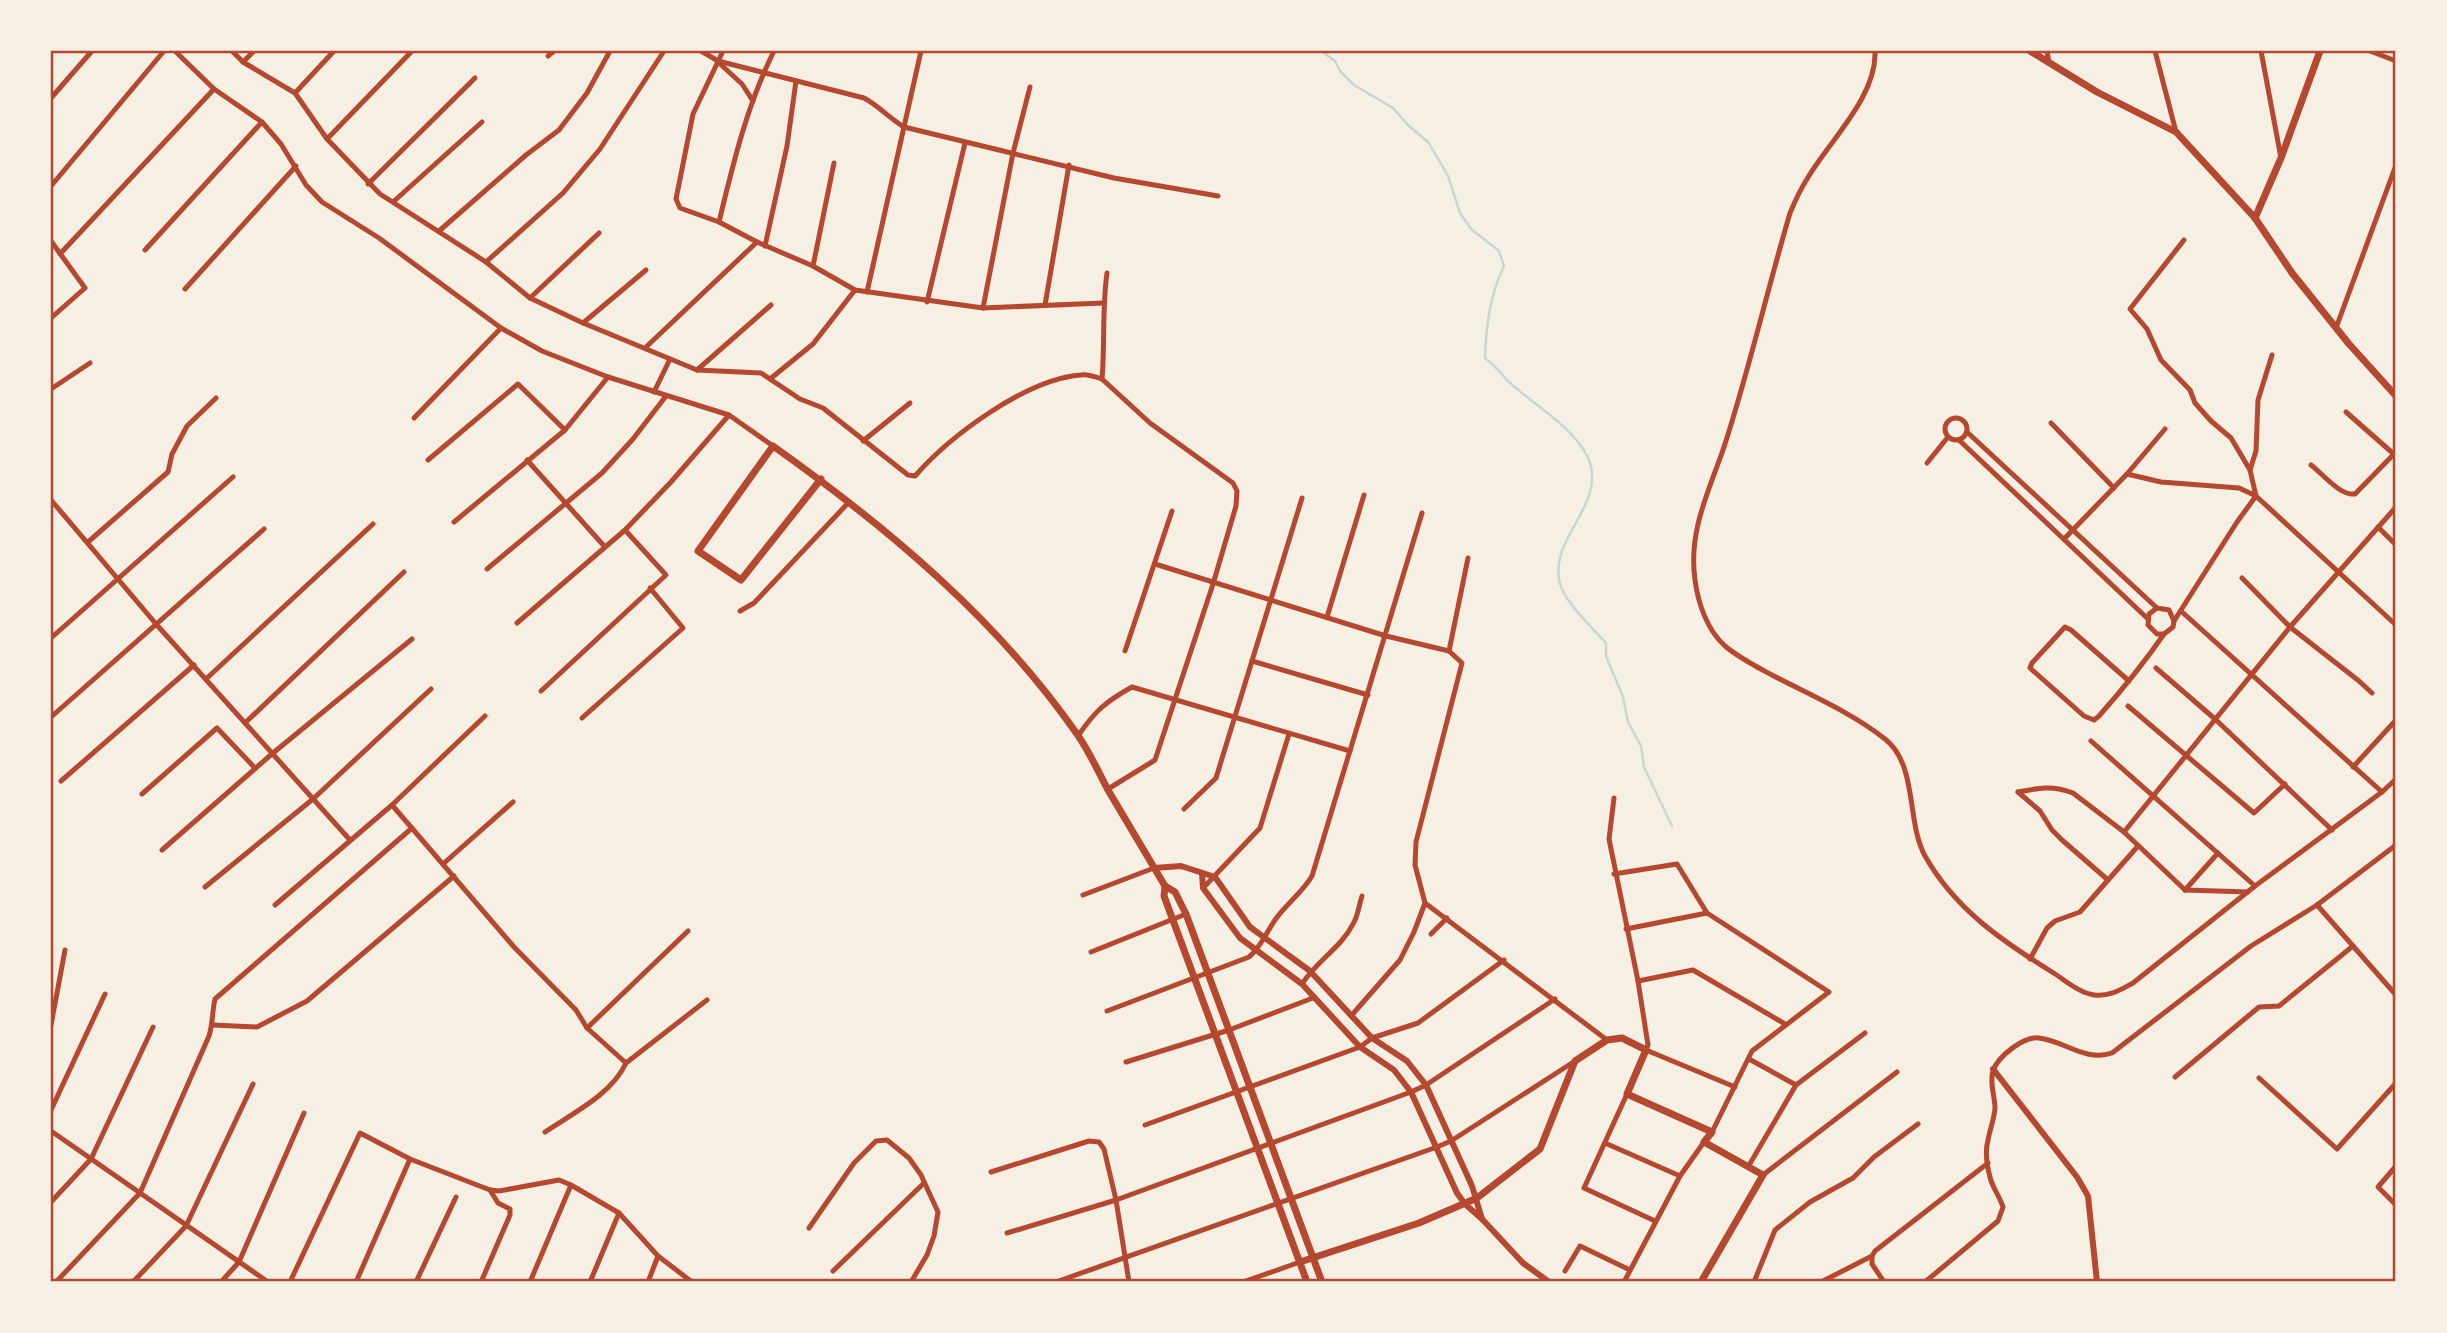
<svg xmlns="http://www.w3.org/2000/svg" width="2447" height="1333" viewBox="0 0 2447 1333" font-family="'Nunito Sans',sans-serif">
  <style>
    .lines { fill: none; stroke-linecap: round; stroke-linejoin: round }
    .stream { stroke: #c9d6d2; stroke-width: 2.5 }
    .minor { stroke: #b5482f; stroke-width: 5 }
    .tertiary { stroke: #b5482f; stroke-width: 6 }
    .secondary { stroke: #b5482f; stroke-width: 7 }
    .neatline { fill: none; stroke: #b5482f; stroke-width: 2.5 }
  </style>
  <rect width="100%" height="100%" fill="#f6efe4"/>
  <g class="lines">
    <path class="stream" d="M 1321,51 L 1335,61 L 1340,71 L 1354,85 L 1393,108 L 1408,125 L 1429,143 L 1448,176 L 1460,213 L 1471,229 L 1499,251 L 1504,266 C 1490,295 1486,325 1485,358 C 1494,365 1500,372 1507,380 C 1531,404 1579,429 1590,463 C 1603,506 1552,537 1559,579 C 1562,601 1592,627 1606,643 L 1606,656 L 1623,697 L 1628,722 L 1641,746 L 1644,767 L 1672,826"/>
    <g class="minor">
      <polyline points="175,51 214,89 262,122 281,144 306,185 322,202 379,238 501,328 542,351 608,377 729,415 773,446"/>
      <path d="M 232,51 L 243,62 L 295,93 L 327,139 L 380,194 L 486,262 L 530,298 L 583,323 L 697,370 L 761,373 L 800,399 L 823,408 L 908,475 L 915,476 C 950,436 1026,379 1081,375 C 1088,374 1096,377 1102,379"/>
      <path d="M 701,51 L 718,61 L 864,98 C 879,106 889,118 904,127 L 1114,178 L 1218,196"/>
      <polyline points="723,51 693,114 676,199 680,208 719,222 757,242 813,266 855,290 983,308 1103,303"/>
      <path d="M 1875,51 C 1877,97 1829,141 1807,179 C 1800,190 1795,201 1790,213 C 1767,291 1749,370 1724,447 C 1709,491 1688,531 1695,580 C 1698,603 1707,630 1725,646 C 1738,657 1755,666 1770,674 C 1808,694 1851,712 1885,739 C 1918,765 1906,821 1925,856 C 1955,909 2002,941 2052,972 C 2065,980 2079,993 2094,995 C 2109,997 2120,990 2133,983 L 2255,886 L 2382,792 L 2396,779"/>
      <polyline points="2047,51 2049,63"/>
      <polyline points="2155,51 2176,132"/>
      <polyline points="2261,51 2281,158"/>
      <polyline points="2370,51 2396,61"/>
      <polyline points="548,56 554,51"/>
      <polyline points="243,62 254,51"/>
      <polyline points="718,62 742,84 753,101"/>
      <polyline points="295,93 334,51"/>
      <polyline points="51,98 92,51"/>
      <polyline points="327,139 412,51"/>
      <polyline points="368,184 475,78"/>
      <polyline points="51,186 164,51"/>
      <polyline points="393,202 482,122"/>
      <path d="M 719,222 C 733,164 747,105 774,51"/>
      <polyline points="439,231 526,155 559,130 587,93 610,51"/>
      <polyline points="51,241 85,288 51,318"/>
      <polyline points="765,246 787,146 796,81"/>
      <polyline points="145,250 262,122"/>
      <polyline points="60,254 214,89"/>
      <polyline points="486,262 563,193 600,149 664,51"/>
      <polyline points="813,266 834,163"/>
      <polyline points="185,289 296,166"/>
      <polyline points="867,292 921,51"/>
      <polyline points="530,298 599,233"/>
      <polyline points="927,302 965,143"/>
      <polyline points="1045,305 1069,165"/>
      <polyline points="983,308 1013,153 1030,87"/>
      <polyline points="583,323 646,270"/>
      <polyline points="2336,328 2396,165"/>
      <polyline points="645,348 757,242"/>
      <polyline points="697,370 771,305"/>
      <polyline points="770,379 813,344 855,290"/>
      <polyline points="1102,379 1150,423 1233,483 1237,491 1236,506 1213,584 1155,760 1108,789"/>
      <path d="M 1102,379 C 1105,343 1102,308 1107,273"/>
      <polyline points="51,389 90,363"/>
      <polyline points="654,392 670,359"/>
      <polyline points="2346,412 2396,456"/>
      <circle cx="1956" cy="429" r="11"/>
      <polyline points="414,418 501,328"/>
      <polyline points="2051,423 2114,488"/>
      <polyline points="1967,432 2157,608 2169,610 2174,621 2173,627 2164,634 2157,634 2148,625 2149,614 2157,608"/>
      <polyline points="1959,440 2148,619"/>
      <polyline points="863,441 910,403"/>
      <polyline points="428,460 518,384 565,430"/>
      <polyline points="527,460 605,547"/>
      <polyline points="1927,463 1948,437"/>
      <path d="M 2311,465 C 2323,474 2340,496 2355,494 L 2394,454"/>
      <polyline points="2250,470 2256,451 2258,400 2272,355"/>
      <polyline points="2127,474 2161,482 2239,488 2256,496 2396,625"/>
      <polyline points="51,500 156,624 350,840"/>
      <polyline points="454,522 565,430 608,377"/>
      <polyline points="2378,527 2396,545"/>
      <polyline points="2064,539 2127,474 2165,429"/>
      <polyline points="88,542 168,472 172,454 187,426 216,398"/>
      <polyline points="1155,564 1386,636 1449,651 1462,663 1416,842 1415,865 1425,903 1414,932 1400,960 1351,1016"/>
      <polyline points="487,569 602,473 633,439 666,396"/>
      <polyline points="2242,578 2290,627 2359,681 2372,693"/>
      <polyline points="740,611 754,603 849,502"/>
      <polyline points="2181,611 2382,792"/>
      <polyline points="1327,617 1364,495"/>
      <polyline points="2174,621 2237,522 2256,496 2250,470 2231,438 2211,421 2195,403 2190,390 2161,360 2147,329 2130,309 2184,240"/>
      <polyline points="517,623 625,530 671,482 729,415"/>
      <polyline points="51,638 233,477"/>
      <polyline points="1125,651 1172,511"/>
      <polyline points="1449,651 1468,558"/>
      <polyline points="1252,661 1368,695"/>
      <polyline points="2156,668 2215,719 2332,830"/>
      <polyline points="206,679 373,524"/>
      <path d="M 2129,681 L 2071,630 L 2065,627 L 2032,663 L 2030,668 L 2084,716 L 2094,720 L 2099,716 C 2122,690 2144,663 2164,634"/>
      <polyline points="541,691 666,575 625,530"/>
      <polyline points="2128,706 2254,813 2285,784"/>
      <polyline points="51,717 264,529"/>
      <polyline points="582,718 683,628 650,588"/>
      <polyline points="245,723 404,572"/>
      <path d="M 1078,736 C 1095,711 1105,702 1132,687 L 1350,751"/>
      <polyline points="2091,741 2255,886"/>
      <polyline points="2353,767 2396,720"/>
      <polyline points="61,781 194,665"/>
      <path d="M 2018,792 C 2038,788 2053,785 2073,793 L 2124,832 L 2185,890"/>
      <polyline points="2018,792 2040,811 2052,830 2062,840 2108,880"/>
      <polyline points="142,794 217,728 255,768"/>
      <polyline points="1614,798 1609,839 1638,981 1648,1045 1646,1050 1735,1087"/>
      <polyline points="392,805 514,947 576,1010 587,1028 626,1063"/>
      <polyline points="1184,809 1216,778 1302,498"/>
      <polyline points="2124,832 2290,627 2396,507"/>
      <polyline points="162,850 273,753 412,639"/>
      <polyline points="443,864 513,802"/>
      <polyline points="1614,874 1677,864 1707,913"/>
      <polyline points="205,887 313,799 431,689"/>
      <polyline points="1203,888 1260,828 1289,734"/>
      <polyline points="2185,890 2248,892"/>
      <polyline points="2185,890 2218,853"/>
      <polyline points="1083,895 1154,868"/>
      <polyline points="1425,903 1607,1040"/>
      <polyline points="275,905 392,805 485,716"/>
      <polyline points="2317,905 2396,995"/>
      <polyline points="1626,929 1707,913 1829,992 1752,1051 1712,1132"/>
      <polyline points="1431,934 1447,918"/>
      <polyline points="1091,952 1186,914"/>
      <polyline points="2030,959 2047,928 2055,921 2080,912 2138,846"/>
      <polyline points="1638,981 1693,970 1785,1024"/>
      <path d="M 1302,984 C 1316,961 1341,948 1353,924 C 1358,916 1359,905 1362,896"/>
      <path d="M 1107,1011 L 1249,957 C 1261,947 1266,933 1275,920 C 1286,904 1302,893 1312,876 L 1422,513"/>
      <polyline points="51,1025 65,950"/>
      <polyline points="213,1025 257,1027 307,1001 454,876"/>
      <polyline points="587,1028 688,931"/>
      <polyline points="1749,1059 1796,1085"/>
      <polyline points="1126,1062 1229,1030 1313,998"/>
      <polyline points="2175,1077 2259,1007 2279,1006 2353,946"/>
      <polyline points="2259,1078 2337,1149 2396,1083"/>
      <polyline points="1627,1094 1584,1188 1655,1221"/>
      <polyline points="51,1110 105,994"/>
      <polyline points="1145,1125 1360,1047 1372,1038 1418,1023 1504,960"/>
      <polyline points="51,1131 268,1282"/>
      <path d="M 545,1132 C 573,1113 612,1094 626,1063 L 707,1000"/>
      <polyline points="1605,1143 1680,1176"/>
      <polyline points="2396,1166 2378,1187 2396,1205"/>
      <polyline points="1748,1167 1796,1085 1865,1033"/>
      <polyline points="991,1172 1089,1141 1099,1142 1104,1149 1116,1200 1129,1282"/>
      <polyline points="1763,1175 1897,1072"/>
      <polyline points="51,1202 91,1159 153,1027"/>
      <polyline points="809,1228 854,1163 876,1141 887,1140 909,1158 921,1175 938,1212 934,1236 927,1255 911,1282"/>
      <polyline points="1007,1233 1116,1200 1411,1092 1426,1085 1555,999"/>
      <polyline points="1872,1256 1872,1264 1884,1282"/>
      <polyline points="833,1271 924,1183"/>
      <polyline points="1565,1271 1580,1246 1630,1270"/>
      <path d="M 56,1282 L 140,1193 L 209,1036 C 213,1023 212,1012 215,999 L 412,828"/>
      <polyline points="133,1282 186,1226 253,1084"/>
      <polyline points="221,1282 239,1262 304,1113"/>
      <polyline points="290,1282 360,1133 410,1159 490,1190 499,1191 559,1180 571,1185 619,1213 658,1256 692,1282"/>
      <polyline points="356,1282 410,1159"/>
      <polyline points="416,1282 456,1197"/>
      <polyline points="481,1282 510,1215 510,1209 498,1203 490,1190"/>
      <polyline points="530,1282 571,1185"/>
      <polyline points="590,1282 619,1213"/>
      <polyline points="648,1282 658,1256"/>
      <polyline points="1056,1282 1437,1147 1451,1141 1575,1061"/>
      <polyline points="1243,1282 1300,1262"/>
      <polyline points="1624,1282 1680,1176 1704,1142"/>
      <polyline points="1754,1282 1775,1230 1810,1202 1853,1178 1874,1157 1918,1124"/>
      <polyline points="1821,1282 1872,1256 1875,1251 1988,1163"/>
      <path d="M 1925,1282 L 1998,1221 L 2003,1207 C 2000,1197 1992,1187 1990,1177 C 1987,1166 1985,1151 1988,1140 C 1990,1129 1994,1120 1995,1108 C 1995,1096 1989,1083 1993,1071 C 1998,1056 2024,1036 2039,1038 C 2065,1041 2085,1062 2112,1053 L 2251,946 L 2317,905 L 2396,845"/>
    </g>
    <g class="tertiary">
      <polyline points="1154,868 1181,866 1215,877 1250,927 1310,971 1372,1038 1407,1061 1426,1085 1472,1186 1482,1219"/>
      <polyline points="1202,873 1203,888 1240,938 1302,984 1360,1047 1394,1070 1411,1092 1457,1193 1465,1204 1482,1219 1523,1263 1549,1282"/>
      <polyline points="1993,1069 2077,1177 2088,1196 2097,1282"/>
    </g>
    <g class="secondary">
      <polyline points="2030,51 2097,92 2176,132 2255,218 2292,273 2349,344 2396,396"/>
      <polyline points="2255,218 2281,158 2320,51"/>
      <path d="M 821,479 L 741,580 L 698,551 L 773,446 C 887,527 997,619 1077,734 C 1089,751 1098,771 1108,790 C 1127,822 1146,854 1165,886 L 1175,892 L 1186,914 L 1322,1282"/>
      <polyline points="1165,886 1164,896 1307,1282"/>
      <polyline points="1300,1262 1419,1223 1477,1198 1540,1149 1575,1061 1607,1040 1622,1038 1646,1050 1627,1094 1712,1132 1704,1142 1763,1175 1701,1282"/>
    </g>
  </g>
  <rect width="2447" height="1333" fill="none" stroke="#f6efe4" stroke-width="105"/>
  <rect x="52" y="52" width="2342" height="1228" class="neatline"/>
</svg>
